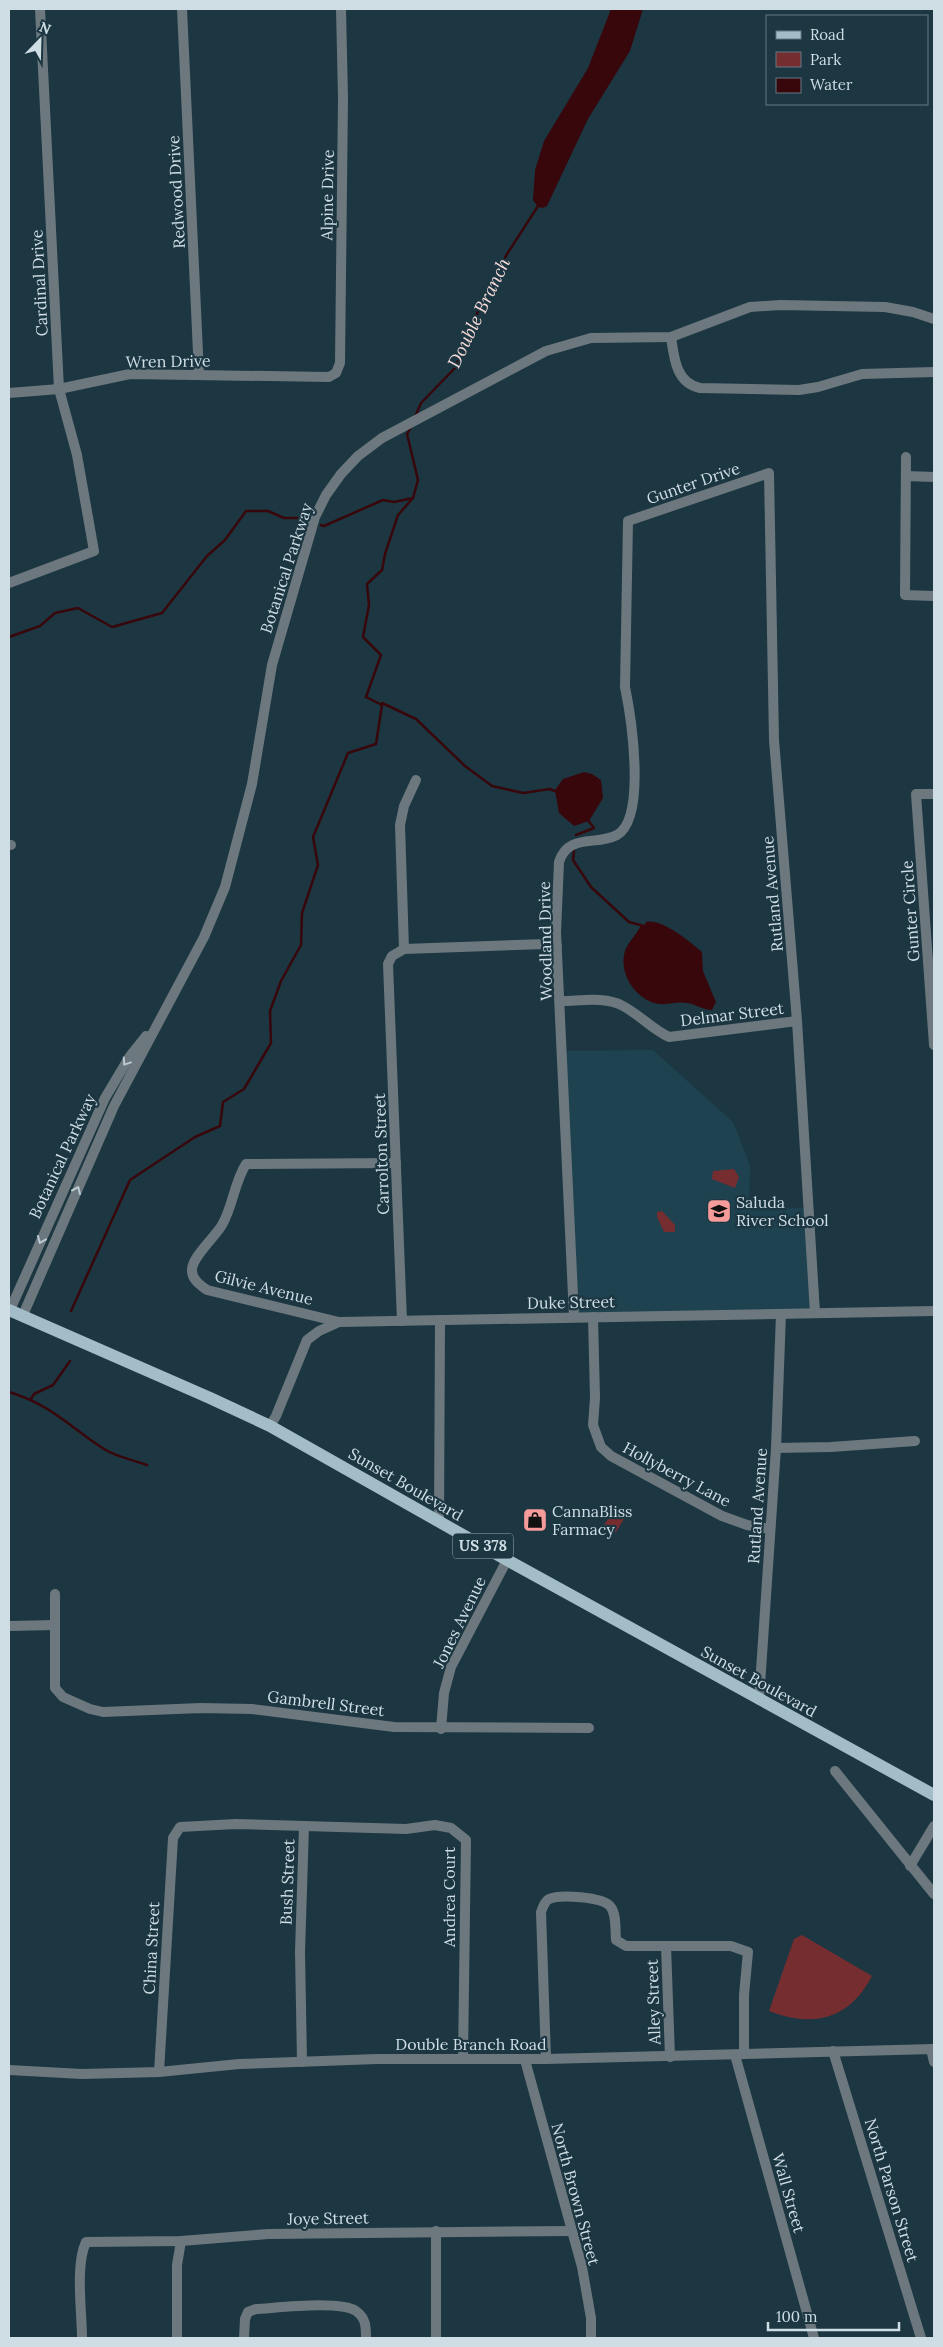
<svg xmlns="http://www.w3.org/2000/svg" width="943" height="2347" viewBox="0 0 943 2347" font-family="Lora,serif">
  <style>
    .built { fill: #1e4250 }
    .green { fill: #752d30 }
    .water { fill: #37070c }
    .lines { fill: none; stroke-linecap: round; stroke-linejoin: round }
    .stream { stroke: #37070c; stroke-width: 2.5 }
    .minor { stroke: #6c787e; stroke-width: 10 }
    .tertiary { stroke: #6c787e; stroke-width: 10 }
    .primary { stroke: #a2bcc8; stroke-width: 12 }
    .oneway { stroke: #bbcad0 }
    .labels { text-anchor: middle; stroke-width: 4.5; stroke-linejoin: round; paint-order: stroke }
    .shield { fill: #1c3742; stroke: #99acb4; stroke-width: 1 }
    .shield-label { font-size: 15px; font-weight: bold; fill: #cfdee5 }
    .street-label { font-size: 16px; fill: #cfdee5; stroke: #1c3742 }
    .poi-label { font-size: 16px; fill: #cfdee5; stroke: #1c3742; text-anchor: start }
    .water-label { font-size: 18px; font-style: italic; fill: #f5dad8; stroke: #1c3742 }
  </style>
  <rect width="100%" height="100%" fill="#1c3742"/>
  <polygon class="built" points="653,1050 733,1122 750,1165 749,1209 809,1208 815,1313 574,1317 563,1051"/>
  <g class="green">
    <polygon points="734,1169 739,1177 735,1188 712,1179 713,1171"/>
    <polygon points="662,1211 675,1225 675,1232 664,1232 657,1217 657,1212"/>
    <polygon points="613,1512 624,1519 616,1532 604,1525"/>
    <path d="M 802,1935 L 872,1976 C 849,2020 813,2028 769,2011 L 794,1939 Z"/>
  </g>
  <g class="water">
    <polygon points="611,9 643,9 630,51 588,119 547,206 543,208 538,207 533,200 535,170 544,141 588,68"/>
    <polygon points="584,772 592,774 601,780 603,798 589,821 574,826 559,813 555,790 563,779"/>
    <path d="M 646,922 C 662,918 690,942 702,952 L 703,971 L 716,1002 L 712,1010 C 702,1010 696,1004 687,1003 C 678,1001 668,1005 659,1004 C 638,1001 620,977 624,955 C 626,943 636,936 641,925 L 644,926 Z"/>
  </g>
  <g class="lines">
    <g class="stream">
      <polyline points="415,417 421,403 455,368 479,309 507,254 538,206"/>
      <polyline points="321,525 324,526 383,500 394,502 413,498"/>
      <polyline points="9,637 40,626 55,613 78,608 112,627 162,613 207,556 225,540 246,511 268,511 284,518 307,518"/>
      <polyline points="366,697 381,655 363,637 369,605 367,584 382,570 385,554 398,515 413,498 418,480 407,434 411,427"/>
      <polyline points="382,703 416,719 465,766 492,786 523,793 550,789 557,792"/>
      <polyline points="576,835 594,828 587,819"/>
      <polyline points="574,851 573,860 591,887 629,922 644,926"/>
      <polyline points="71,1311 130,1180 195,1137 220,1126 223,1102 244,1089 271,1043 270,1011 281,981 301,945 302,913 318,865 313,837 348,753 376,744 382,705 366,697"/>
      <path d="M 9,1392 C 52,1405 68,1426 104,1449 C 116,1457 134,1460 147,1465"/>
      <polyline points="31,1399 34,1394 53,1385 70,1361"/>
    </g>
    <g class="minor">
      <polyline points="182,9 199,374"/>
      <path d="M 671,337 C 674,358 676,383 700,388 L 799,390 L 818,387 L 862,374 L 934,372"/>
      <polyline points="9,393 59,389 130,374 329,377 336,373 340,363 343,98 341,9"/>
      <polyline points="906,457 905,595 934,596"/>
      <polyline points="906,476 934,477"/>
      <polyline points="9,583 94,551 77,455 59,389 40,9"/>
      <polyline points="934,794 916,794 934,1045"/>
      <polyline points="9,845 11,845"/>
      <polyline points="404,949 400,825 404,806 416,780"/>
      <path d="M 561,1001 C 580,1001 605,996 623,1006 C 640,1015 652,1029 669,1037 L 797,1021"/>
      <path d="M 574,1317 L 556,932 L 559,862 C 568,833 596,846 617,835 C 647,818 631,716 625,687 L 628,521 L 769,473 L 774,740 L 797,1021 L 815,1313"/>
      <polyline points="593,1317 595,1398 593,1425 601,1447 611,1456 722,1516 747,1525 770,1529"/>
      <polyline points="402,1321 388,964 392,956 404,949 546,944 557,946"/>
      <path d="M 339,1322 L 207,1290 C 200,1285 191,1279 192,1269 C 193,1256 215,1237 222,1225 C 233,1206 234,1183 246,1164 L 396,1163"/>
      <polyline points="270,1426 276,1416 307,1340 319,1331 339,1322 934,1311"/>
      <polyline points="776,1448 831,1447 915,1441"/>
      <polyline points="439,1522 440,1320"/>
      <polyline points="55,1594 55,1688 63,1697 90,1709 103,1712 201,1708 252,1709 394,1727 589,1728"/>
      <polyline points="9,1626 55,1625"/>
      <polyline points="759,1700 776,1448 781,1314"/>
      <polyline points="441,1729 444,1693 451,1667 507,1560"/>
      <polyline points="835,1771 934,1894"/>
      <polyline points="910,1866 934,1826"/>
      <polyline points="666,1946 670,2057"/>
      <polyline points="931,2049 934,2062"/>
      <polyline points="833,2051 921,2338"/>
      <polyline points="735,2055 814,2338"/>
      <path d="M 546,2059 L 541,1912 C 543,1907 544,1902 549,1899 C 560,1894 602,1897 610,1906 C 617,1914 615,1930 616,1940 L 626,1946 L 731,1946 L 748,1952 L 744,1995 L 744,2054"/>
      <polyline points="525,2060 582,2267 591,2318 591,2338"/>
      <polyline points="302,2062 300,1952 304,1826"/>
      <polyline points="9,2070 82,2074 159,2072 239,2064 377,2059 546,2059 934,2049"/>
      <polyline points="159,2072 173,1838 180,1827 236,1824 406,1829 435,1825 451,1828 466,1840 463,2059"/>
      <path d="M 82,2338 C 82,2312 75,2265 86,2242 L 181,2241 L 268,2234 L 571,2231"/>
      <polyline points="177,2338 177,2265 181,2241"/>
      <path d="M 244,2338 L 245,2319 L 248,2312 L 256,2309 C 276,2308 340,2300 356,2311 C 366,2318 366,2327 366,2338"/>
      <polyline points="436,2338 436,2231"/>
    </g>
    <g class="tertiary">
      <polyline points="10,1310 105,1098 130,1056 146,1036"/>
      <polyline points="23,1315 114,1106 204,937 225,887 252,784 272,665 315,517 326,495 341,474 358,456 382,438 546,351 591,338 671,337 750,307 780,305 885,307 913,312 934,319"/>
    </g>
    <polyline class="primary" points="9,1310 210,1398 270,1426 507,1560 934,1795"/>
  </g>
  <defs><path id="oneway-chevron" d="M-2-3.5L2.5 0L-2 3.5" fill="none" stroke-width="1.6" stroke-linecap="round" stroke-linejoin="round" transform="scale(1.25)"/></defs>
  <g class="oneway">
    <use href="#oneway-chevron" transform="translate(126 1062) rotate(124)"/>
    <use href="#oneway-chevron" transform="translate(77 1190) rotate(-66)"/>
    <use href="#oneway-chevron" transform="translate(41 1240) rotate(113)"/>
  </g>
  <defs>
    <symbol id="school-square" viewBox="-11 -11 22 22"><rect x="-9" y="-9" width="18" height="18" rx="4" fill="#f59b9a" stroke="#1c3742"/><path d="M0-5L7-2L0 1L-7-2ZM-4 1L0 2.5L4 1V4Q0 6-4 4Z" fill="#111"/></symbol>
    <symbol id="shop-square" viewBox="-11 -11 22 22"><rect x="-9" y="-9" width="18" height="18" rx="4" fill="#f59b9a" stroke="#1c3742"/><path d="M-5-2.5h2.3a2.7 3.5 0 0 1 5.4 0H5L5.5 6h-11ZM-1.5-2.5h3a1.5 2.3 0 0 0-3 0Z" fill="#111"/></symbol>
  </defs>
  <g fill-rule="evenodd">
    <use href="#school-square" x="705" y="1197" width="28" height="28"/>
    <use href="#shop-square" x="521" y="1506" width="28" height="28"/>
  </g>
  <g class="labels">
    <rect class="shield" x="453" y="1533.5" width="60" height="25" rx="4"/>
    <g class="shield-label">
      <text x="483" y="1551">US 378</text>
    </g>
    <g class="street-label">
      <text transform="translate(176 192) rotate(-93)" y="6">Redwood Drive</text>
      <text transform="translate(327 195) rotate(-89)" y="6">Alpine Drive</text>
      <text transform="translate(39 283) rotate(-93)" y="6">Cardinal Drive</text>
      <text transform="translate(168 361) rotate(-1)" y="6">Wren Drive</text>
      <text transform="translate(693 483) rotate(-19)" y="6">Gunter Drive</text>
      <text transform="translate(286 568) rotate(-72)" y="6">Botanical Parkway</text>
      <text transform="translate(772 894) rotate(-95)" y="6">Rutland Avenue</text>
      <text transform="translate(910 911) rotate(-94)" y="6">Gunter Circle</text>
      <text transform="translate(545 941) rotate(-91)" y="6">Woodland Drive</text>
      <text transform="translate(732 1014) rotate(-7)" y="6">Delmar Street</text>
      <text transform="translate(381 1154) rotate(-92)" y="6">Carrolton Street</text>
      <text transform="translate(62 1156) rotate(-65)" y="6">Botanical Parkway</text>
      <text transform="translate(264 1287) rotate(14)" y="6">Gilvie Avenue</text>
      <text transform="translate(571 1302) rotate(-1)" y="6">Duke Street</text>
      <text transform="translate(677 1474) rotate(28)" y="6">Hollyberry Lane</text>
      <text transform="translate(406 1484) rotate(30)" y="6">Sunset Boulevard</text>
      <text transform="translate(757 1506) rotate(-86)" y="6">Rutland Avenue</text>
      <text transform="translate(459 1622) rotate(-64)" y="6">Jones Avenue</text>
      <text transform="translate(759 1681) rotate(29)" y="6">Sunset Boulevard</text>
      <text transform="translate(326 1703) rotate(7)" y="6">Gambrell Street</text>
      <text transform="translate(287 1882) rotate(-88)" y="6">Bush Street</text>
      <text transform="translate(449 1897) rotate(-90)" y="6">Andrea Court</text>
      <text transform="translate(151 1948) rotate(-87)" y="6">China Street</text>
      <text transform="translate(653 2002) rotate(-92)" y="6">Alley Street</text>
      <text x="471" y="2050">Double Branch Road</text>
      <text transform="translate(892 2190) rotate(73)" y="6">North Parson Street</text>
      <text transform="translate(789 2193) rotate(74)" y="6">Wall Street</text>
      <text transform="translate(576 2194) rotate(75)" y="6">North Brown Street</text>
      <text transform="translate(328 2218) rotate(-1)" y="6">Joye Street</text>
    </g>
    <g class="poi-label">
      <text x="736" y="1208">Saluda<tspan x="736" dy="18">River School</tspan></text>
      <text x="552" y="1517">CannaBliss<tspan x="552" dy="18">Farmacy</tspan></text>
    </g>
    <g class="water-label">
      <text transform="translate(479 313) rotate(-64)" y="6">Double Branch</text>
    </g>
  </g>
  <rect width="943" height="2347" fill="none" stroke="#cfdee5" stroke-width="20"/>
  <rect x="766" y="15" width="162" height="90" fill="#1c3742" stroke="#647a83"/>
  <rect x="776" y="31" width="25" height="8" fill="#a2bcc8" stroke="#647a83"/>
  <text x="810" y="40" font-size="15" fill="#cfdee5">Road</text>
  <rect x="776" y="52" width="25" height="15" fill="#752d30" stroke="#647a83"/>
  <text x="810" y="65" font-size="15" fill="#cfdee5">Park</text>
  <rect x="776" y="78" width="25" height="15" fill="#37070c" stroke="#647a83"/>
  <text x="810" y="90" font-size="15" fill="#cfdee5">Water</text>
  <g transform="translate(40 40) rotate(23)" stroke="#1c3742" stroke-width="4" paint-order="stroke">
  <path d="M0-4L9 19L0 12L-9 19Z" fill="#cfdee5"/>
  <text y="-8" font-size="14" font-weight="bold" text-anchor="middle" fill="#cfdee5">N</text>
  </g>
  <path d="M768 2322v8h131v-8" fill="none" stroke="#cfdee5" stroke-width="2.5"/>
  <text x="776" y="2322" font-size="15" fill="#cfdee5" stroke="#1c3742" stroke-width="4" paint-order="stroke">100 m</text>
</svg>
